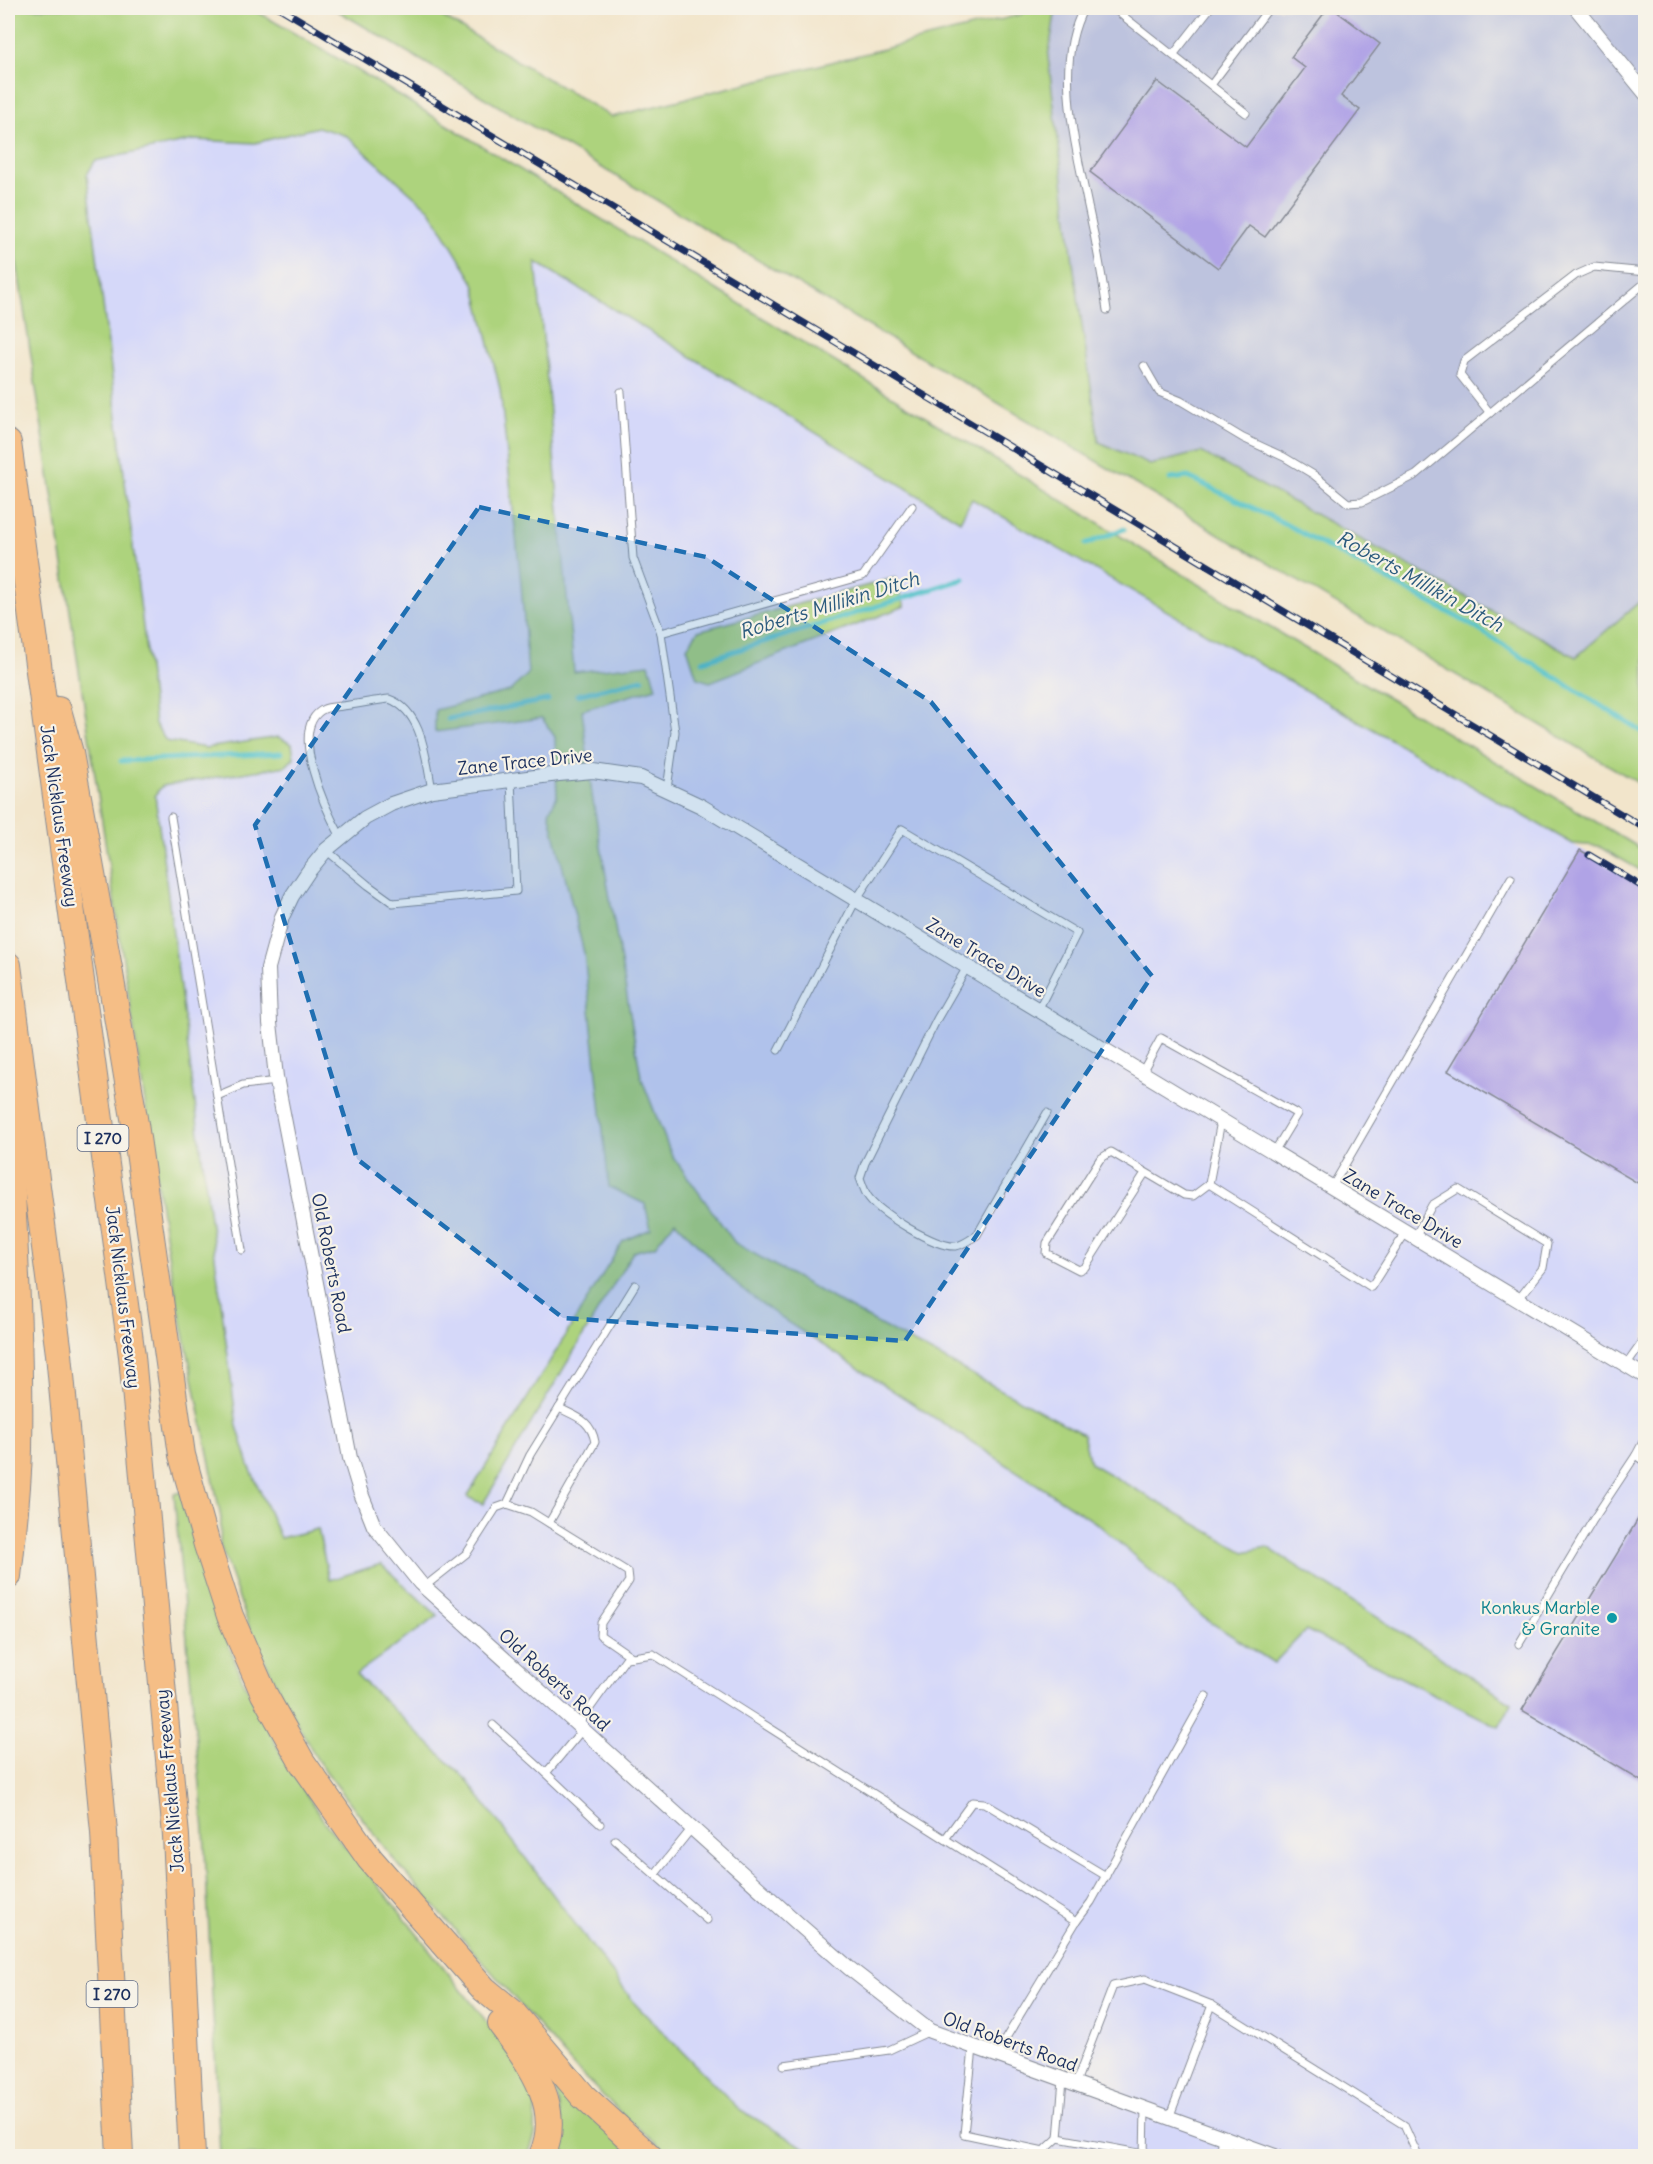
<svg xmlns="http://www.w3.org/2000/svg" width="1653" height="2164" viewBox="0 0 1653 2164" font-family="Delius,sans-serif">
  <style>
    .built { fill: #d5d8f9 }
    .industrial { fill: #bdc3de }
    .green { fill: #add37d; stroke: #64816e; stroke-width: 1.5 }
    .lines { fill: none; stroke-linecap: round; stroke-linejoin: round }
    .stream { stroke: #55c3ca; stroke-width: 5 }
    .building { fill: #b0a3e6 }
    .lane-casing { stroke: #868a94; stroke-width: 9 }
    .street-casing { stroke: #868a94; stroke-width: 16 }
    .highway-casing { stroke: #868a94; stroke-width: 28 }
    .lane { stroke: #fff; stroke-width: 7 }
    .street { stroke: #fff; stroke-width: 14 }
    .highway { stroke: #f5be86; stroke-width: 26 }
    .rail-casing { stroke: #1b2f5e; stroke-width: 7 }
    .rail { stroke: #f7f3e8; stroke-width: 4.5; stroke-dasharray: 14; stroke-linecap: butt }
    .marked { fill: #1f6fb2; fill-opacity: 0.2; stroke: #1f6fb2; stroke-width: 4.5; stroke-dasharray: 12 8; stroke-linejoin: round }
    .culture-dot { fill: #0f9aa8; stroke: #f7f3e8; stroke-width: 2 }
    .labels { text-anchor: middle; stroke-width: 4.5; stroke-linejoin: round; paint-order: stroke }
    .shield { fill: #f7f3e8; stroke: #5d6a87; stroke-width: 1.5 }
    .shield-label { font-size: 16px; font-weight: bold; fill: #1b2f5e }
    .street-label { font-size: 18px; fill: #1b2f5e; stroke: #f7f3e8 }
    .culture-label { font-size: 18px; fill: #0d838f; stroke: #f7f3e8; text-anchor: end }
    .water-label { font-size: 20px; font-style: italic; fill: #2c5b7e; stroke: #f7f3e8 }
  </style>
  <rect width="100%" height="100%" fill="#f7f3e8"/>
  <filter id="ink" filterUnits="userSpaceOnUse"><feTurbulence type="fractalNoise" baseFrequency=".0167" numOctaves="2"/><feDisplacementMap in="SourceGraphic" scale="12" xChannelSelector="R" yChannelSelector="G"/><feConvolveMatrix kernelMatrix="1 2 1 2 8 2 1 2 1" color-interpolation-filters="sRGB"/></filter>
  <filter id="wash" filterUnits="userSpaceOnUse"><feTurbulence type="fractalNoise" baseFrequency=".008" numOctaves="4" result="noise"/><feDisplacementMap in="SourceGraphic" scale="24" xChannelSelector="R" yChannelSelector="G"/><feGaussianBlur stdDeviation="1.35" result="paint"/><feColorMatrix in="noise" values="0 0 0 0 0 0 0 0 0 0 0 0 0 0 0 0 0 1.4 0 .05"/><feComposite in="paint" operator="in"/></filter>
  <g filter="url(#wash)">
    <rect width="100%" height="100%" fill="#f2e5cb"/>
    <polygon class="built" points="318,127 347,136 430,210 474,283 500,389 521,583 528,674 510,691 435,710 435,732 542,718 555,737 557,796 549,812 651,1229 623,1241 483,1504 633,1252 655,1246 675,1221 738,1286 781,1318 1098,1524 1204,1618 1274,1663 1305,1630 1498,1727 1512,1704 1090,1463 1083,1434 869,1319 735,1243 671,1154 641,1077 592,795 582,709 656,688 649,664 574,673 535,261 959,520 972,499 1645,886 1645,2156 819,2156 739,2109 637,2006 466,1779 355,1674 329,1580 318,1529 280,1538 249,1465 237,1426 155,795 161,786 286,766 278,737 206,748 166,741 155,724 87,174 95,161 194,139 255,143"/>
    <polygon class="industrial" points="1056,8 1645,8 1645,597 1576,658 1201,452 1150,465 1099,442 1074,270 1048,57"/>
    <g class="green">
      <polygon points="8,8 251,8 354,68 1256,619 1645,851 1645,873 1598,846 1573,844 972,499 960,521 536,262 574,672 649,664 656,688 582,710 592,795 641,1077 671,1154 735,1243 869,1319 1083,1434 1090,1463 1244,1552 1267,1547 1512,1703 1499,1727 1306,1630 1274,1663 1204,1618 1098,1524 781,1318 738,1286 675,1221 655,1246 633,1252 483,1504 467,1497 623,1241 651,1229 645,1204 609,1187 584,953 549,812 557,796 555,737 542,718 435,732 435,710 510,691 528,674 521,583 500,389 474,283 430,210 347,136 318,127 255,143 194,140 95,161 87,175 155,724 166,741 206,748 278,737 292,744 294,758 286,766 162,786 155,795 237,1426 249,1465 280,1538 318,1529 329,1580 381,1564 438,1616 356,1674 466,1779 637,2006 739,2109 819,2156 673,2156 628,2120 576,2069 395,1861 318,1761 278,1688 250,1629 220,1545 221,1518 168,1254 8,205"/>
      <polygon points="333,8 428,8 612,117 1023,14 1022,8 1056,8 1048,57 1074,270 1099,442 1150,465 1201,452 1576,657 1645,597 1645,787"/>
      <polygon points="895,578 905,606 710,682 697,678 687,647 698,631"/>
      <polygon points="181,1492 208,1593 242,1678 287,1765 326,1824 391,1901 483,2017 523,2072 536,2103 535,2135 528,2156 220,2156 204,1830 174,1494"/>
      <path d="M 553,2080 L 634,2156 L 556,2156 C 563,2129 561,2107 553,2080 Z"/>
    </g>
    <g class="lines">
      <g class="stream">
        <polyline points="1170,479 1188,477 1272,517 1468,623 1646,734"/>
        <polyline points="1086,544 1124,529"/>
        <polyline points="703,661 964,579"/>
        <polyline points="577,695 643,679"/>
        <polyline points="448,719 548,700"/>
        <polyline points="121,761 281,753"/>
      </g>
    </g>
    <g id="blocks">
      <g class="building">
        <polygon points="1328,8 1332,8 1380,44 1341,96 1360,110 1265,237 1249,226 1218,268 1090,172 1157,81 1246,147 1305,68 1291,57"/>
        <polygon points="1580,850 1646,889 1646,1188 1448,1071"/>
        <polygon points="1646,1506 1646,1784 1522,1710"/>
      </g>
    </g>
  </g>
  <g filter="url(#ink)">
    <use href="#blocks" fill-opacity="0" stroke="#868a94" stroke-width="1.5"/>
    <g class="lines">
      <defs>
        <g id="lane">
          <path d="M 1084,8 C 1053,64 1076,147 1088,206 C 1096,241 1102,275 1107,310"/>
          <polyline points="1113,8 1246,113"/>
          <polyline points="1173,55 1210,8"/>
          <polyline points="1211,85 1269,8"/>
          <polyline points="1144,366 1159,392 1181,401 1243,438 1284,457 1314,475 1348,503 1362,502 1416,475 1646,282"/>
          <polyline points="621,392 633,558 661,633"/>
          <polyline points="1490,413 1460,375 1464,361 1576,275 1594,267 1646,272"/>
          <polyline points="667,789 675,732 661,633 863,576 912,506"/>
          <polyline points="171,817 217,1096"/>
          <path d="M 341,837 C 327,812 286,727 324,709 C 329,707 337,707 342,706 C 358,704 373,701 389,699 C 423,711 426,760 432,790"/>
          <polyline points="326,850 368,885 393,903 516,891 511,780"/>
          <path d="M 967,967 L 937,1019 L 865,1163 L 860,1178 C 862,1183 864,1190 867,1195 C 878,1213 936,1248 956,1246 C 963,1245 971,1239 977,1235 L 1047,1113"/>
          <polyline points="778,1050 856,900 902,829 1077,933 1038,1010"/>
          <polyline points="1142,1072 1161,1038 1297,1114 1274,1152"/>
          <polyline points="1221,1121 1209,1184 1371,1287 1406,1232"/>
          <polyline points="1145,1173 1085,1267 1079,1270 1046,1253 1047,1243 1100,1159 1111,1152 1184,1195 1193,1196 1209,1184"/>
          <polyline points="1332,1187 1511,878"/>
          <polyline points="1415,1237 1432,1205 1458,1189 1547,1244 1543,1268 1518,1300"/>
          <polyline points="242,1250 217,1096 243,1085 277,1081"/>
          <polyline points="1626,1365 1646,1337"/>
          <polyline points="1646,1436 1636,1455 1646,1462"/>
          <polyline points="507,1504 530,1455 635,1285"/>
          <path d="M 549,1523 L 595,1442 C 591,1420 577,1417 559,1408"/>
          <polyline points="424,1587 467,1553 496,1508 507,1504 531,1512 628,1572 629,1581 601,1623 600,1635 632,1657"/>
          <polyline points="1519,1644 1593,1520 1636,1455"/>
          <polyline points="493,1725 546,1773 582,1730"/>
          <polyline points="578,1725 626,1658 653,1654 1076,1922 995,2056"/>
          <polyline points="546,1773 600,1824"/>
          <polyline points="945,1839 972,1802 984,1803 1106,1876"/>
          <polyline points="615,1840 707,1920"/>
          <polyline points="655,1874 692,1828"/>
          <polyline points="1076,1922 1091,1902 1206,1696"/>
          <polyline points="973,2048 964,2134 1044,2151 1058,2138"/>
          <polyline points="784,2065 889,2050 930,2031"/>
          <polyline points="1063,2080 1058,2138 1144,2154"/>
          <polyline points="1075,2085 1113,1986 1145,1979 1212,2005"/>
          <polyline points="1169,2118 1212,2005 1404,2125 1418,2156"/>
          <polyline points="1144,2156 1145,2109"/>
        </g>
        <g id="street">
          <polyline points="1576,8 1646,94"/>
          <polyline points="1223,2156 1225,2138"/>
          <polyline points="1275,2156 930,2031 849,1968 803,1928 420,1583 374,1526 360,1491 350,1458 276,1077 270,1023 268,968 282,917 292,896 308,872 326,850 365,818 391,804 432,790 559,774 593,771 641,778 701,806 1646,1377"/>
        </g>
        <g id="highway">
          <polyline points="8,443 132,1356 176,1836 192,2156"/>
          <polyline points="58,710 70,753 109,968 135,1124 182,1455 207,1545 230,1616 264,1694 302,1762 370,1859 484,1989 512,2012 583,2096 649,2156"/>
          <polyline points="8,965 59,1354 104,1832 120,2156"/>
          <path d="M 8,1111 C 13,1223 21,1336 19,1449 C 18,1491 13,1534 8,1576"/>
          <path d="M 501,2024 C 529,2062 564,2106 542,2156"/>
        </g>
      </defs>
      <use href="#lane" class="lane-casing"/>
      <use href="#street" class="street-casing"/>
      <use href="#highway" class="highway-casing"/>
      <use href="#lane" class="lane"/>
      <use href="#street" class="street"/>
      <use href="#highway" class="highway"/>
      <defs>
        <g id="rail">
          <polyline points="280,8 1646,829"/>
          <polyline points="1589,855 1646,889"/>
        </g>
      </defs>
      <use href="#rail" class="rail-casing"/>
      <use href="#rail" class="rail"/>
    </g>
  </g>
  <path class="marked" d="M 479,507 L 706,557 L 931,702 L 1152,976 L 905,1341 L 563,1318 L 357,1159 L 255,825 Z"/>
  <circle class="culture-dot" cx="1612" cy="1618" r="6"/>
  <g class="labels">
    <g class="shield">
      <rect x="77.5" y="1125" width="51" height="26" rx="4.5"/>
      <rect x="86.5" y="1981" width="51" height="26" rx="4.5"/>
    </g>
    <g class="shield-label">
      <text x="103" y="1144">I 270</text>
      <text x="112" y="2000">I 270</text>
    </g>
    <g class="street-label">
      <text transform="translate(525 762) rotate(-6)" y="6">Zane Trace Drive</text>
      <text transform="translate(59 816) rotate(82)" y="6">Jack Nicklaus Freeway</text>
      <text transform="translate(986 958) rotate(31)" y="6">Zane Trace Drive</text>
      <text transform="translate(1403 1209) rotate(31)" y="6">Zane Trace Drive</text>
      <text transform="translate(331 1263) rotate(79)" y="6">Old Roberts Road</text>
      <text transform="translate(123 1297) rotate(83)" y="6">Jack Nicklaus Freeway</text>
      <text transform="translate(554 1680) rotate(42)" y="6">Old Roberts Road</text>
      <text transform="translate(170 1781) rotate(-95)" y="6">Jack Nicklaus Freeway</text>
      <text transform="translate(1010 2042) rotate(20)" y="6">Old Roberts Road</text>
    </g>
    <g class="culture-label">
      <text x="1600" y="1614">Konkus Marble<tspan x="1600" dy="21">&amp; Granite</tspan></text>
    </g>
    <g class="water-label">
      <text transform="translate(1420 581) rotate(29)" y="7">Roberts Millikin Ditch</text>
      <text transform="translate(829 605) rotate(-17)" y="7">Roberts Millikin Ditch</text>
    </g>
  </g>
  <rect width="1653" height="2164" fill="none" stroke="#f7f3e8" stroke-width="30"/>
</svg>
